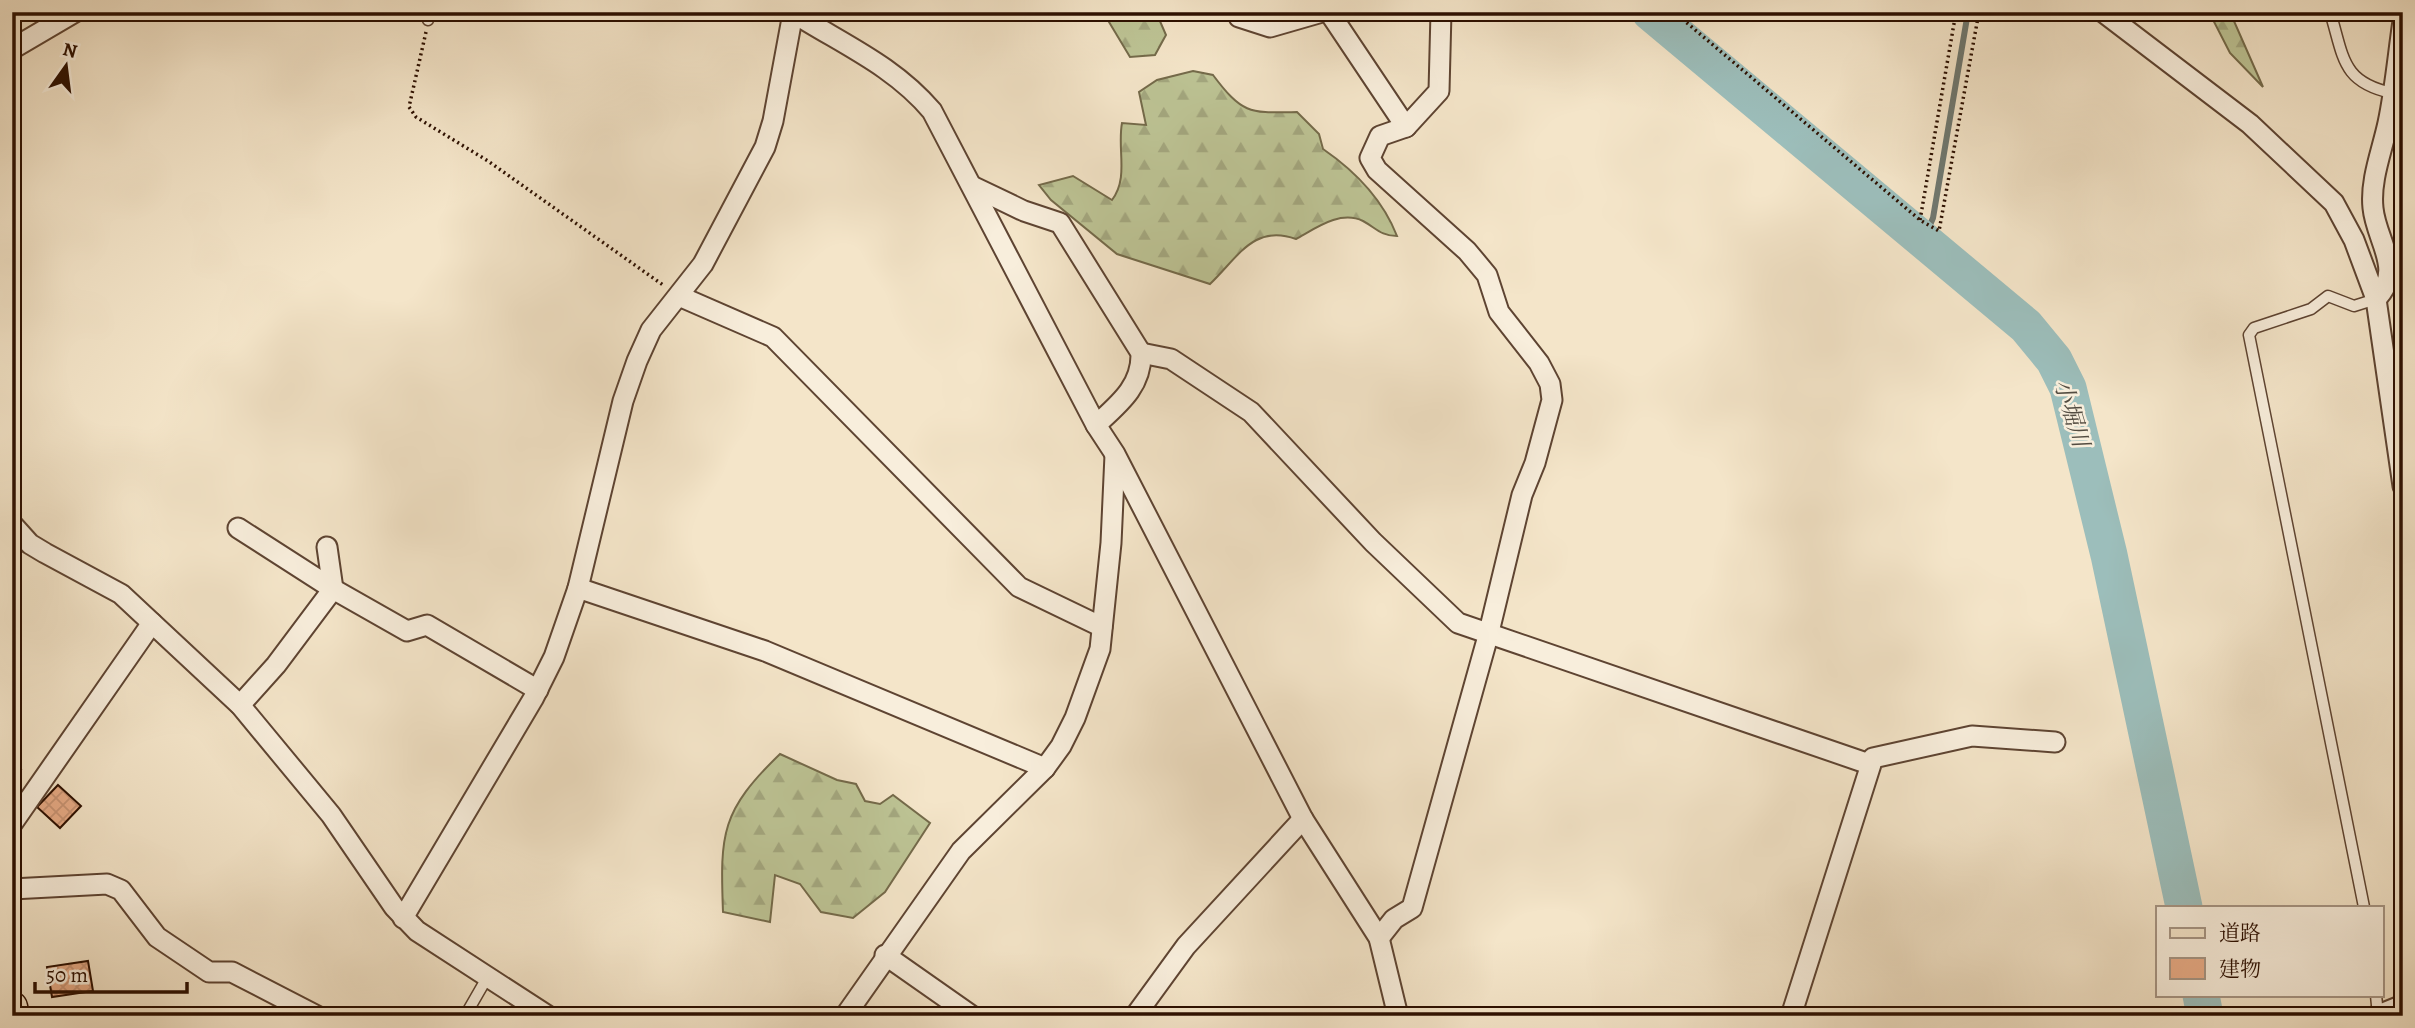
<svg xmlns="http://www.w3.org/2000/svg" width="2415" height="1028" viewBox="0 0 2415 1028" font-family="Alegreya,'Noto Serif JP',serif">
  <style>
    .forest { fill: url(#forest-firs); stroke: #746a4a; stroke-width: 2 }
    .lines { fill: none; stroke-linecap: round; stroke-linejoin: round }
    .stream { stroke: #6f7870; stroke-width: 6 }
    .river { stroke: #9cbebb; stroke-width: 37 }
    .building { fill: url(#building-cross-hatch); stroke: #2c0f00; stroke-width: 2 }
    .lane-casing { stroke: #5e4432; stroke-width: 13 }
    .street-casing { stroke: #5e4432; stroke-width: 23 }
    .primary-casing { stroke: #2c0f00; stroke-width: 33 }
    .path { stroke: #2c0f00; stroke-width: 3.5; stroke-dasharray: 2 3.5; stroke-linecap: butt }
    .lane { stroke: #f8eedc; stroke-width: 10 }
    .street { stroke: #f8eedc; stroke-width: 19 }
    .primary { stroke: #f4e5c9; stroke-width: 30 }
    .labels { text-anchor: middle; stroke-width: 5; stroke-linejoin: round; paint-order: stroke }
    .water-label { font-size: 23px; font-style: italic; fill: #534c41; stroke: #f8eedc }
  </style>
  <defs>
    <pattern id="forest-firs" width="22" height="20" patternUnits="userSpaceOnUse" patternTransform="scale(1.75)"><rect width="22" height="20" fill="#bdc495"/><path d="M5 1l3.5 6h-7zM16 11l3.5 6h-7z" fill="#a3a77f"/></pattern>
    <pattern id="building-cross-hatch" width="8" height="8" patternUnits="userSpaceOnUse" patternTransform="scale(1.75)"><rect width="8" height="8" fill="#e8ac87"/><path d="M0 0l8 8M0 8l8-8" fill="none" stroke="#c79373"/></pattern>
  </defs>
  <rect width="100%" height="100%" fill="#f4e5c9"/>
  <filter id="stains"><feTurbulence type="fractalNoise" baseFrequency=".00286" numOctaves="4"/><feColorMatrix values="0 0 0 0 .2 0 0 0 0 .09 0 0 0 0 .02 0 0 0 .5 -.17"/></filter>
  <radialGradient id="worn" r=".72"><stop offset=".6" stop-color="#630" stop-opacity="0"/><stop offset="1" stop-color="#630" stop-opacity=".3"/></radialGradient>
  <g class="forest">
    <polygon points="1103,12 1156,12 1166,35 1155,55 1130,57"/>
    <polygon points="2209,12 2230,12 2263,87 2230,53"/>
    <path d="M 1193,71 L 1213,75 C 1243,115 1250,113 1297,112 L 1319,134 L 1323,149 C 1355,171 1383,200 1397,236 C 1381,236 1376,228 1363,221 C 1340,210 1316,228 1296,239 C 1254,224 1239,256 1210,284 L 1117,254 L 1051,200 L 1039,185 L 1073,176 L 1112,200 C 1129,178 1117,149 1122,123 L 1146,125 L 1139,92 L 1157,80 Z"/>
    <path d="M 780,754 L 837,780 L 856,784 L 865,801 L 880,804 L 893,795 L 930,823 L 885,892 L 853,918 L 821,912 L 800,884 L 775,875 L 770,922 L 723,912 C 720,833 721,811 780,754 Z"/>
  </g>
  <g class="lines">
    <polyline class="stream" points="1923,241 1933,218 1968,12"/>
    <g class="river">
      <polyline points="1650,12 2026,326 2054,360 2068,388 2109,555 2184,907"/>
      <polyline points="2201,995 2205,1016"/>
    </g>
  </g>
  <g class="building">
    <polygon points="12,740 21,769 12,771"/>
    <polygon points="58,785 81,806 60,828 37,807"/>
    <polygon points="88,961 93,991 52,997 47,967"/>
  </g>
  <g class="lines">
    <defs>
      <g id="lane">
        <path d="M 2330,12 C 2344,57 2341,82 2392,93"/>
        <polyline points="428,20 430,12"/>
        <polyline points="2364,907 2249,335 2254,328 2311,309 2328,296 2354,306 2376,299"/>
        <polyline points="2376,995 2378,1015"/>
        <polyline points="465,1016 488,976"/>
      </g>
      <g id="street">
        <path d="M 792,12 C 842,44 893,65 932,111 L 1096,425 L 1115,454 L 1303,819 L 1379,938 L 1398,1016"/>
        <polyline points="1237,12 1239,17 1270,27 1322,12"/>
        <polyline points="1329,12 1406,127"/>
        <polyline points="2103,12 2250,124 2334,203 2354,240 2376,299 2403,486"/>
        <polyline points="12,49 75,12"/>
        <path d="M 972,186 L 1024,211 L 1060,223 L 1141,353 C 1142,386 1119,404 1096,425"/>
        <polyline points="679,296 773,337 1019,587 1102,627"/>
        <path d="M 2376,299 C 2405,270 2376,241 2373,208 C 2370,180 2382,151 2388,123 C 2395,90 2398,55 2403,21"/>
        <polyline points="1141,353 1171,359 1251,412 1373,542 1458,623 1869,764"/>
        <polyline points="12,524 30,544 45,553 121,594 240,705 331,815 394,907 417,931 548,1016"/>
        <polyline points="238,528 333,589 407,631 427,625 538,690"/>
        <polyline points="578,588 765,651 1045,768"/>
        <polyline points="240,705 276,665 333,589 327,547"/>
        <polyline points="12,824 152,623"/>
        <polyline points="12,889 107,884 121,890 157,937 209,972 232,972 317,1016"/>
        <polyline points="403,918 533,699 554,657 578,588 623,401 637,361 651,330 703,264 765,147 773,121 793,13"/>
        <polyline points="1379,938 1394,919 1412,908 1488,636 1522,495 1535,463 1552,400 1550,384 1539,363 1499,312 1487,275 1467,251 1377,170 1370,158 1380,136 1406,127 1439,91 1441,12"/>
        <polyline points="885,955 972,1016"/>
        <polyline points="845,1016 961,851 1045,768 1061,746 1075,718 1100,649 1111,543 1115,455"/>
        <polyline points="1135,1016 1186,946 1303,819"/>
        <polyline points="1791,1016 1873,758 1972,736 2055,742"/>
        <polyline points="2376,1016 2403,1005"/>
      </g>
      <polyline id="primary" points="12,1007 14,1016"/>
    </defs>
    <use href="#lane" class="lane-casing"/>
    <use href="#street" class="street-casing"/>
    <use href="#primary" class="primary-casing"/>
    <g class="path">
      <polyline points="1674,12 1920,220 1939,231 1979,12"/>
      <polyline points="426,32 409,107 416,117 488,161 663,285"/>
      <polyline points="1920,220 1956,12"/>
    </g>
    <use href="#lane" class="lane"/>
    <use href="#street" class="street"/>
    <use href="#primary" class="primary"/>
  </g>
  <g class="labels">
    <g class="water-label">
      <text transform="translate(2072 413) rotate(73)" y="8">小堀川</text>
    </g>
  </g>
  <rect width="2415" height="1028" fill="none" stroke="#f4e5c9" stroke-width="42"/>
  <rect x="14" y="14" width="2387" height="1000" fill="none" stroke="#2c0f00" stroke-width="3.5"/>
  <rect x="21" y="21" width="2373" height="986" fill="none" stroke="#2c0f00" stroke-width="2"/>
  <rect x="2156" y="906" width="228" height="91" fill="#f8eedc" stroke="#a69584" stroke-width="2"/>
  <rect x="2170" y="928" width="35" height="10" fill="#f4e5c9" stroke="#a69584" stroke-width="2"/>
  <text x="2219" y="940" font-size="21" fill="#2c0f00">道路</text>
  <rect x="2170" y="958" width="35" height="21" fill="#e8ac87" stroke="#a69584" stroke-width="2"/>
  <text x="2219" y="976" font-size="21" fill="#2c0f00">建物</text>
  <g transform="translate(66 66) rotate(14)" stroke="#f8eedc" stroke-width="5" paint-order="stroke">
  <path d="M0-5L12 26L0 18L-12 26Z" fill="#2c0f00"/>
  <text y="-10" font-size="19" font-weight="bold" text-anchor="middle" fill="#2c0f00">N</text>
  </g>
  <path d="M35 982v10h152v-10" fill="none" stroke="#2c0f00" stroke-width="3.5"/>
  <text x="46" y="982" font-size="21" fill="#2c0f00" stroke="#f8eedc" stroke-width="5" paint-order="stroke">50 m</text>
  <rect width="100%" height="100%" filter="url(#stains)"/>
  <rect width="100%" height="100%" fill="url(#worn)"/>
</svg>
